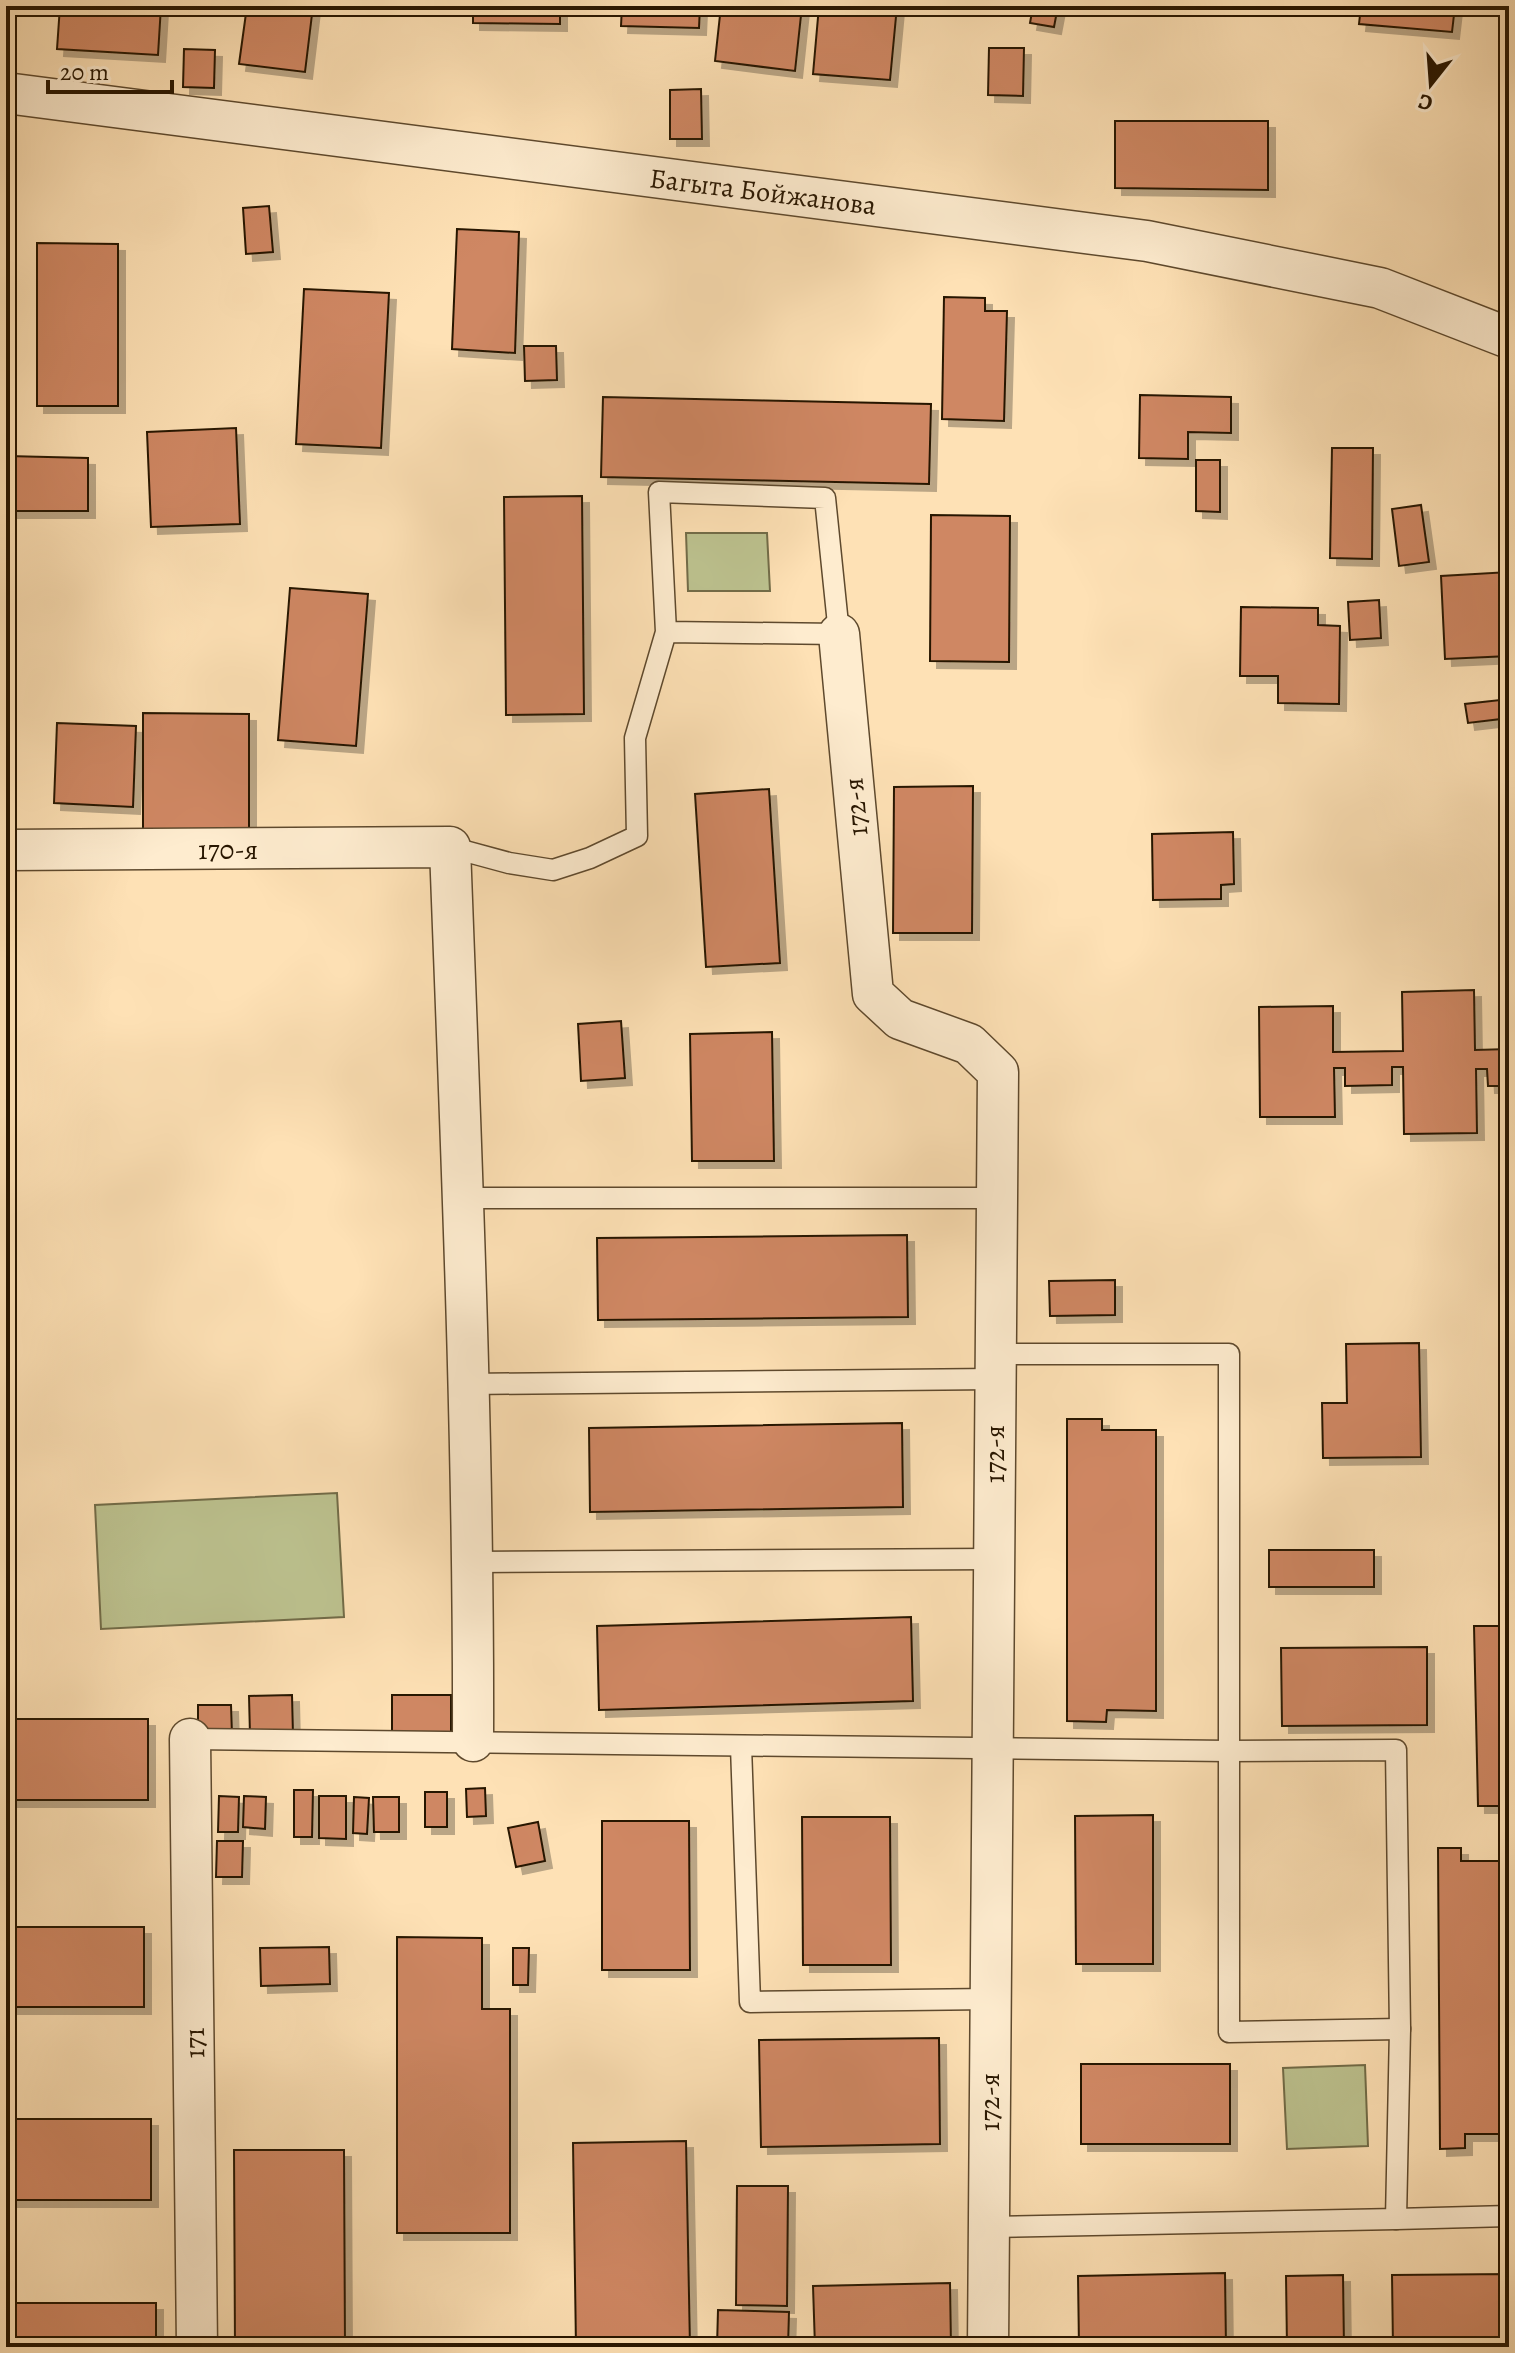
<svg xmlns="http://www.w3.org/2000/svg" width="1515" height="2353" viewBox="0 0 1515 2353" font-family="Alegreya,serif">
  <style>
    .green { fill: #bdc390; stroke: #726c48; stroke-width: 2 }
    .building { fill: #cf8763; stroke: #281600; stroke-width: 2; filter: url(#shadow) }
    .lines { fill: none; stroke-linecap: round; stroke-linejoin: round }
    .lane-casing { stroke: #5e492d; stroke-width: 23 }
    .street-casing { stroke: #5e492d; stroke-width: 43 }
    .lane { stroke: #feeccf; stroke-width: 20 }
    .street { stroke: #feeccf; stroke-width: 40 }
    .labels { text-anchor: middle; stroke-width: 6; stroke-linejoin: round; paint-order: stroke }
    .street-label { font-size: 28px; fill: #281600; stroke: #feeccf }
  </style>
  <defs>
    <filter id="shadow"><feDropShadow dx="7" dy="7" stdDeviation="0" flood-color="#0004"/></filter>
  </defs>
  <rect width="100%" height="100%" fill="#fee1b5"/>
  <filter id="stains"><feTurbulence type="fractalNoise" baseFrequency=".0025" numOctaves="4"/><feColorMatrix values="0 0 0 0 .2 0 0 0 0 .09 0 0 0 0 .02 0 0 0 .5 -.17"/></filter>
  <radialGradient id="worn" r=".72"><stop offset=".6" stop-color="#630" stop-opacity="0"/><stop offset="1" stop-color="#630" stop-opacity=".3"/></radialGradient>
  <g class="green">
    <polygon points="686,533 767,533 770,591 688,591"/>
    <polygon points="337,1493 344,1617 101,1629 95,1505"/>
    <polygon points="1365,2065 1368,2146 1287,2149 1283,2068"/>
  </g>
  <g class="building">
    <polygon points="60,6 161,6 158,55 57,49"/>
    <polygon points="247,6 313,6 305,72 239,64"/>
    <polygon points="473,6 560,6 560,24 473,23"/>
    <polygon points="622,6 700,6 699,28 621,26"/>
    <polygon points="721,6 802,6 795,71 715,61"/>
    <polygon points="819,6 897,6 890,80 813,74"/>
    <polygon points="1033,6 1058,6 1054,27 1030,23"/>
    <polygon points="1361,6 1455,6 1452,32 1359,24"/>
    <polygon points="989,48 1024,48 1023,96 988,95"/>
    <polygon points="184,49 215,50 214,88 183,87"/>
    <polygon points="701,89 702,139 670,139 670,90"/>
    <polygon points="1115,121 1268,121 1268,190 1115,188"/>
    <polygon points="269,206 273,252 246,254 243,208"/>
    <polygon points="457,229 519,232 515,353 452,349"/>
    <polygon points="37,243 118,244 118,406 37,406"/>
    <polygon points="304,289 389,293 381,448 296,444"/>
    <polygon points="944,297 985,298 985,311 1007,311 1004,421 942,419"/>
    <polygon points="524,346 556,346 557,380 525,381"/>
    <polygon points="1140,395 1231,397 1231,433 1188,432 1188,459 1139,458"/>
    <polygon points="603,397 931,404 929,484 601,477"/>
    <polygon points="236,428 240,524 151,527 147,432"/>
    <polygon points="1332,448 1373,448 1372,559 1330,558"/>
    <polygon points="7,456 88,458 88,511 6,511"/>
    <polygon points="1196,460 1220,460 1220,512 1196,511"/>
    <polygon points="582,496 584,714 506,715 504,497"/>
    <polygon points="1421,505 1429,562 1399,566 1392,509"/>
    <polygon points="931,515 1010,516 1009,662 930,661"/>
    <polygon points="1509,572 1509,656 1445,659 1441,576"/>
    <polygon points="290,588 368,594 356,746 278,740"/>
    <polygon points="1379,600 1381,638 1350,640 1348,602"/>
    <polygon points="1241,607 1318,608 1318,625 1340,626 1339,704 1278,703 1278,676 1240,676"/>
    <polygon points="1509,699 1509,718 1468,723 1465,704"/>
    <polygon points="143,713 249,714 249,831 143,830"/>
    <polygon points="57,723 136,726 133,807 54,803"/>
    <polygon points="973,786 972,933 893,933 894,787"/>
    <polygon points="769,789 780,963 706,967 695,794"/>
    <polygon points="1233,832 1234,884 1221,885 1221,899 1153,900 1152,834"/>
    <polygon points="1474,990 1475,1050 1509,1049 1509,1086 1488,1086 1487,1069 1476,1069 1477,1133 1404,1134 1403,1067 1392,1067 1392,1085 1345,1086 1345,1068 1334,1068 1335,1117 1260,1117 1259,1007 1333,1006 1333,1052 1403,1051 1402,992"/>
    <polygon points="621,1021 625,1078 581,1081 578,1024"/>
    <polygon points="772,1032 774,1161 692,1161 690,1034"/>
    <polygon points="907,1235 908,1317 598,1320 597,1238"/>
    <polygon points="1115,1280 1115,1315 1050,1316 1049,1281"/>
    <polygon points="1419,1343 1421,1457 1323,1458 1322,1403 1347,1403 1346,1344"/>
    <polygon points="1067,1419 1102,1419 1102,1430 1156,1430 1156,1711 1107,1710 1106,1722 1067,1721"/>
    <polygon points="902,1423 903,1507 590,1512 589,1428"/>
    <rect x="1269" y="1550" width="105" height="37"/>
    <polygon points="911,1617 913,1701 599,1710 597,1626"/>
    <polygon points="1474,1626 1509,1626 1509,1806 1478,1806"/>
    <polygon points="1427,1647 1427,1725 1282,1726 1281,1648"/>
    <polygon points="292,1695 293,1735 250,1735 249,1696"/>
    <polygon points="392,1695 451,1695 451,1734 392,1733"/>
    <polygon points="198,1705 231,1705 232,1735 198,1735"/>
    <rect x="6" y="1719" width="142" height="81"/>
    <polygon points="485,1788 486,1816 467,1817 466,1789"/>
    <polygon points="294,1790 313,1790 312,1837 294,1837"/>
    <rect x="425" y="1792" width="22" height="35"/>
    <polygon points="219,1796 239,1797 238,1832 218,1832"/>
    <polygon points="244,1796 266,1797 265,1829 243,1827"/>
    <polygon points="319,1796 346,1796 346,1839 319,1838"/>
    <polygon points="354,1797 369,1798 367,1834 353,1833"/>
    <polygon points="373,1797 399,1797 399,1832 374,1832"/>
    <polygon points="1153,1815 1153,1964 1076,1964 1075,1816"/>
    <polygon points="802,1817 890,1817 891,1965 803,1965"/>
    <polygon points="602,1821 689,1821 690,1970 602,1970"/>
    <polygon points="538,1822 545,1861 516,1867 508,1828"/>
    <polygon points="217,1841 243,1841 242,1877 216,1877"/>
    <polygon points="1438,1848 1461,1848 1461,1861 1509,1861 1509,2134 1465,2134 1465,2148 1440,2149"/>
    <rect x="6" y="1927" width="138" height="80"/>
    <polygon points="397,1937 482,1938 482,2009 510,2009 510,2233 397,2233"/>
    <polygon points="329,1947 330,1984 261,1986 260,1948"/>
    <polygon points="513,1948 529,1948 528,1985 513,1985"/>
    <polygon points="939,2038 940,2144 761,2147 759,2040"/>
    <rect x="1081" y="2064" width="149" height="80"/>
    <rect x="6" y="2119" width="145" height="81"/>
    <polygon points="686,2141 690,2347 576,2347 573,2143"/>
    <polygon points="234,2150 344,2150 345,2347 235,2347"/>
    <polygon points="737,2186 788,2186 787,2306 736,2305"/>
    <polygon points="1225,2273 1226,2347 1079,2347 1078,2276"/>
    <polygon points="1509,2274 1509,2347 1393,2347 1392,2275"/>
    <polygon points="1343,2275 1344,2347 1287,2347 1286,2276"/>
    <polygon points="950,2283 951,2347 815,2347 813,2286"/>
    <rect x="6" y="2303" width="150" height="44"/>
    <polygon points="718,2310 789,2312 788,2347 717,2347"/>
  </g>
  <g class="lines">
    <defs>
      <g id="lane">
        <polyline points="450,847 509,863 553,870 590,858 637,836 635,738 666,632 659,492 825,498 839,634 666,632"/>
        <polyline points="463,1198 996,1198"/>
        <polyline points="995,1354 1229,1354 1229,2032 1400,2029"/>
        <polyline points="469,1384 994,1379"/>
        <polyline points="474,1562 993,1559"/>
        <polyline points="190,1739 1228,1751 1396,1750 1400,2029 1396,2219 988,2227"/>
        <polyline points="741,1746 750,2002 990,1999"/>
        <polyline points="1396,2219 1509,2216"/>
      </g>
      <g id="street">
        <polyline points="6,93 1147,241 1380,288 1509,338"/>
        <polyline points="839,634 873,994 900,1019 969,1044 998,1072 988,2347"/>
        <path d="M 6,850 L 450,847 C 461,1145 474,1443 473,1741"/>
        <polyline points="190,1739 197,2347"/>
      </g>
    </defs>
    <use href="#lane" class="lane-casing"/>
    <use href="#street" class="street-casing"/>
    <use href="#lane" class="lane"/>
    <use href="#street" class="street"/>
  </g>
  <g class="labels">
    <g class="street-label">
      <text transform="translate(763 191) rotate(7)" y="10">Багыта Бойжанова</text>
      <text transform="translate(855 807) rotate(-95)" y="10">172-я</text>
      <text x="228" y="859">170-я</text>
      <text transform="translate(994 1454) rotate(-90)" y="10">172-я</text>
      <text transform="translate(194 2043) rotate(-91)" y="10">171</text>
      <text transform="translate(989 2102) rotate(-90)" y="10">172-я</text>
    </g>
  </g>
  <rect width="1515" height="2353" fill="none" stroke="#fee1b5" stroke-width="32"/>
  <rect x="8" y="8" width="1499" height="2337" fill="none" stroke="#281600" stroke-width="4"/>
  <rect x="16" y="16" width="1483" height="2321" fill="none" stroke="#281600" stroke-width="2"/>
  <g transform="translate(1431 84) rotate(197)" stroke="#feeccf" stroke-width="6" paint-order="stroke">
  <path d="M0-6L14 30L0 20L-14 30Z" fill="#281600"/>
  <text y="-12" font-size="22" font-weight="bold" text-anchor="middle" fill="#281600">С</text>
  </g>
  <path d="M48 80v12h124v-12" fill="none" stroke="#281600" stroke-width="4"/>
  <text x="60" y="80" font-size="24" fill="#281600" stroke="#feeccf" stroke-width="6" paint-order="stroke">20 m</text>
  <rect width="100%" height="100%" filter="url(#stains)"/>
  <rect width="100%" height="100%" fill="url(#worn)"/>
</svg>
